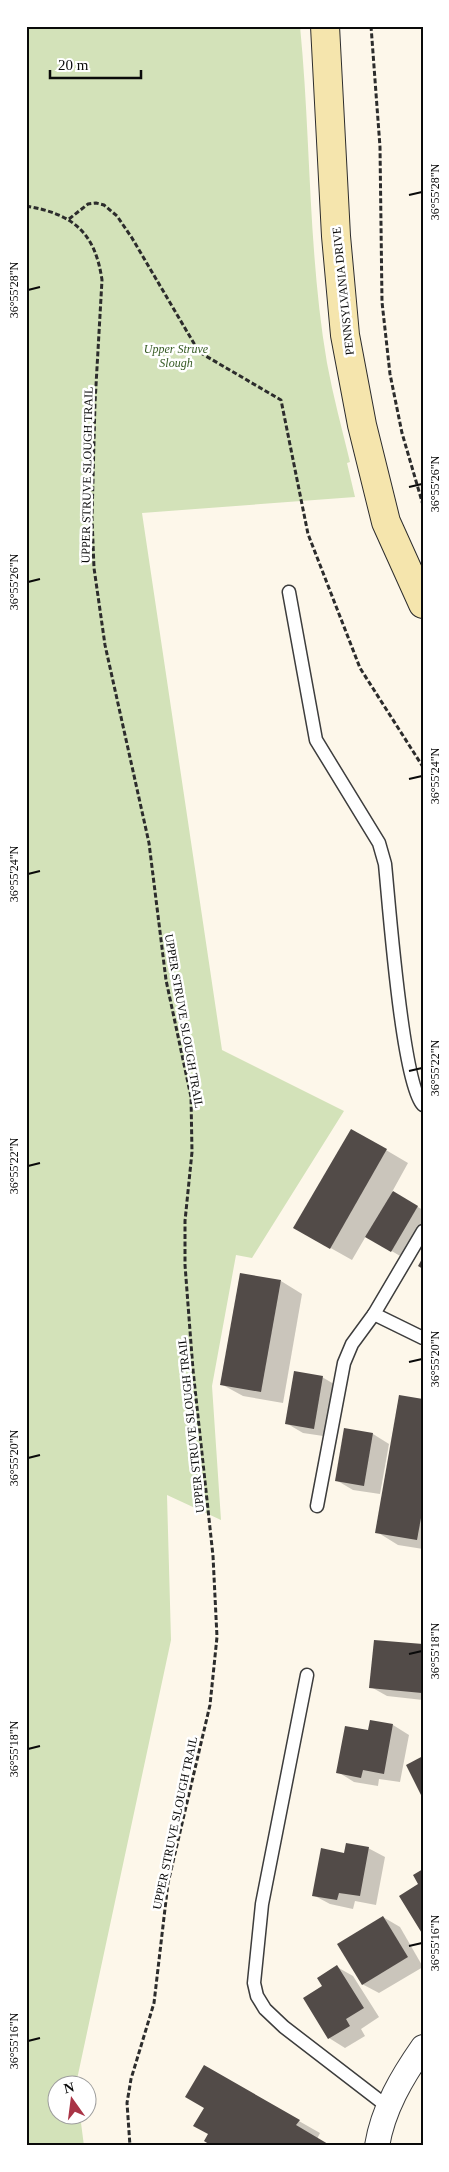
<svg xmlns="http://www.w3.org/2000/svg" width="449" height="2172" viewBox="0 0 449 2172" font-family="Georgia,serif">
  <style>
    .green { fill: #d3e2b9 }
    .shadow { fill: #0003 }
    .building { fill: #524b48 }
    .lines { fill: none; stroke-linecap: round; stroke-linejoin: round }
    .lane-casing { stroke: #3d3d3d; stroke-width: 15 }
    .street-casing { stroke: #3d3d3d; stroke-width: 26 }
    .secondary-casing { stroke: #2c2c2c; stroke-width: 30 }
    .path { stroke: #2c2c2c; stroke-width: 3; stroke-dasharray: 5 2.5; stroke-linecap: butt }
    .lane { stroke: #fff; stroke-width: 12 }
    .street { stroke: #fff; stroke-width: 24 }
    .secondary { stroke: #f5e5ad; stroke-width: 28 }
    .ticks { fill: none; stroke: #0a0a0a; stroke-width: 2 }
    .labels { text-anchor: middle; stroke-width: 5; stroke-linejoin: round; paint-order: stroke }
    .street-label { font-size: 12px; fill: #0a0a0a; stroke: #fff }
    .park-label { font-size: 12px; font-style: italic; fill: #355a23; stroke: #fff }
    .neatline { fill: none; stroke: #0a0a0a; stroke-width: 2 }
    .ticks-label { font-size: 12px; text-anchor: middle; fill: #0a0a0a }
  </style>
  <rect width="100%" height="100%" fill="#fdf7ea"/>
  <path class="green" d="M 26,26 L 300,26 C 311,138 308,252 327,363 C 333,396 342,429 350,462 L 347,463 L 355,497 L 142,513 L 222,1050 L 344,1111 L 252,1258 L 236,1255 L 212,1386 L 221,1520 L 167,1495 L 171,1640 L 76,2084 L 58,2084 L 58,2114 L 80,2115 L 84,2146 L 26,2146 Z"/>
  <g class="shadow">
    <polygon points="352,1130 408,1163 392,1192 423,1210 423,1235 407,1260 366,1236 352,1260 295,1228"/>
    <polygon points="281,1281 302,1294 283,1403 243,1396 221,1384"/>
    <polygon points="322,1377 339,1387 330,1437 303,1433 286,1423"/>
    <polygon points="423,1400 423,1549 398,1545 377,1532"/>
    <polygon points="345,1430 373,1434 389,1444 380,1494 353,1490 336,1480"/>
    <polygon points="423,1646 423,1700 387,1696 371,1687"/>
    <polygon points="393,1725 409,1735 400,1782 379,1779 378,1786 354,1782 338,1772"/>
    <polygon points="368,1848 385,1857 376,1905 355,1901 353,1909 330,1904 313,1895 345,1854"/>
    <polygon points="383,1917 400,1927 423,1967 379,1993 362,1984"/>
    <polygon points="337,1967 353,1976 379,2017 361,2029 365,2036 345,2048 329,2038"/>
    <polygon points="204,2067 320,2133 317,2139 329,2146 215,2146 210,2134 206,2108"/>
  </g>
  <g class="building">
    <polygon points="351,1129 387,1149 330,1249 293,1228"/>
    <polygon points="393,1191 418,1206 391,1252 365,1237"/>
    <polygon points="423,1257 423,1269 418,1266"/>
    <polygon points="240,1273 281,1280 261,1392 220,1385"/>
    <polygon points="294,1371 323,1376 314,1429 285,1424"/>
    <polygon points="399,1395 423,1399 423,1507 417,1540 375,1533"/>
    <polygon points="344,1428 373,1433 364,1486 335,1481"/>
    <polygon points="374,1640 423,1644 422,1693 369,1688"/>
    <polygon points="370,1720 393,1724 384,1774 363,1770 361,1778 336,1773 345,1726 368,1730"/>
    <polygon points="423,1756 423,1799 406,1765"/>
    <polygon points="346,1843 369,1847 360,1896 339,1893 337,1900 312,1896 321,1848 344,1853"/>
    <polygon points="423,1869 423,1935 399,1896 418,1884 413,1875"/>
    <polygon points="383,1916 408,1957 362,1985 337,1944"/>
    <polygon points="337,1965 364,2008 346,2019 350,2026 328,2039 303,1998 322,1986 317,1978"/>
    <polygon points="204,2065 300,2120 296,2125 328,2144 327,2146 212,2146 204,2141 208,2134 193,2126 204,2108 185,2097"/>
  </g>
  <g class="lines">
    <defs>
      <g id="lane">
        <path d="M 289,592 L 316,740 L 379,843 L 385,864 C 389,903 402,1084 423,1105"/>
        <polyline points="374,1314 423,1338"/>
        <polyline points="317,1506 344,1363 352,1344 374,1314 423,1231"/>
        <polyline points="307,1675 262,1904 254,1983 257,1996 265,2009 284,2027 388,2107"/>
      </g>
      <path id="street" d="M 377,2146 C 383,2109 402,2077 423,2047"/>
      <polyline id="secondary" points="325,26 336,236 345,335 362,425 386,522 423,604"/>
    </defs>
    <use href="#lane" class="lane-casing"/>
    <use href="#street" class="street-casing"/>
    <use href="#secondary" class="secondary-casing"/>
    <g class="path">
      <polyline points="371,26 380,147 382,302 390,374 402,433 423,505"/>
      <path d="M 26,206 C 73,214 95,232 102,280 L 95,403 L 92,518 L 94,568 L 105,645 L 149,843 L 166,980 L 191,1097 L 192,1152 L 185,1221 L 185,1265 L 193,1370 L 213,1556 L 217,1637 L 210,1705 L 168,1883 L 154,2003 L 131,2079 L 127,2103 L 130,2146"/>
      <polyline points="69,219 88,204 96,203 104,205 117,216 132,238 199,352 281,400 308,534 360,668 423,767"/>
    </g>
    <use href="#lane" class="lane"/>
    <use href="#street" class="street"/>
    <use href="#secondary" class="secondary"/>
  </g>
  <path class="ticks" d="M 409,195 L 422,192M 28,290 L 40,287M 409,487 L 422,484M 28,582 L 40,579M 409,779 L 422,776M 28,874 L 40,871M 409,1071 L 422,1068M 28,1166 L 40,1163M 409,1362 L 422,1359M 28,1458 L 40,1455M 409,1654 L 422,1651M 28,1749 L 40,1746M 409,1946 L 422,1943M 28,2041 L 40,2038"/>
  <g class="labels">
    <g class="street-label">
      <text transform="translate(343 291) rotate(-96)" y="4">PENNSYLVANIA DRIVE</text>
      <text transform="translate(87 475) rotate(-89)" y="4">UPPER STRUVE SLOUGH TRAIL</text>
      <text transform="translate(184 1021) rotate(80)" y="4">UPPER STRUVE SLOUGH TRAIL</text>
      <text transform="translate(191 1425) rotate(-96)" y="4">UPPER STRUVE SLOUGH TRAIL</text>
      <text transform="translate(175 1823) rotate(-78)" y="4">UPPER STRUVE SLOUGH TRAIL</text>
    </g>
    <g class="park-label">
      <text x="176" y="353">Upper Struve<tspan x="176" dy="14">Slough</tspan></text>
    </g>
  </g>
  <rect width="449" height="2172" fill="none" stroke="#ffffff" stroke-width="55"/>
  <g transform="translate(72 2100) rotate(346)"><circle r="24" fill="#ffffff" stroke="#9d9d9d"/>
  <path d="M0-4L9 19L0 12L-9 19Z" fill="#a93446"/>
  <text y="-8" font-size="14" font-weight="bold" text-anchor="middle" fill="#0a0a0a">N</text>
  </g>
  <path d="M50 70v8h91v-8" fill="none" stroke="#0a0a0a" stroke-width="2.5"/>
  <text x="58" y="70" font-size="15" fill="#0a0a0a" stroke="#ffffff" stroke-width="4" paint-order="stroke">20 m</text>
  <rect x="28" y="28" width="394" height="2116" class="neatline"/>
  <g class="ticks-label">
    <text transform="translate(435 192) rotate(-90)" y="4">36°55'28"N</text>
    <text transform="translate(14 290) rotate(-90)" y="4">36°55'28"N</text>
    <text transform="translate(435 484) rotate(-90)" y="4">36°55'26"N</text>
    <text transform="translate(14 582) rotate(-90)" y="4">36°55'26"N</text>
    <text transform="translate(435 776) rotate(-90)" y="4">36°55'24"N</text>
    <text transform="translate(14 874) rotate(-90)" y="4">36°55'24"N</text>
    <text transform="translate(435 1068) rotate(-90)" y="4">36°55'22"N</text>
    <text transform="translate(14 1166) rotate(-90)" y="4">36°55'22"N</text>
    <text transform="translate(435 1359) rotate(-90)" y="4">36°55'20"N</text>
    <text transform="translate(14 1458) rotate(-90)" y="4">36°55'20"N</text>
    <text transform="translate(435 1651) rotate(-90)" y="4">36°55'18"N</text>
    <text transform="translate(14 1749) rotate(-90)" y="4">36°55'18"N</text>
    <text transform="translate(435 1943) rotate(-90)" y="4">36°55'16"N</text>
    <text transform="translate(14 2041) rotate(-90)" y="4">36°55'16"N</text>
  </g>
</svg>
